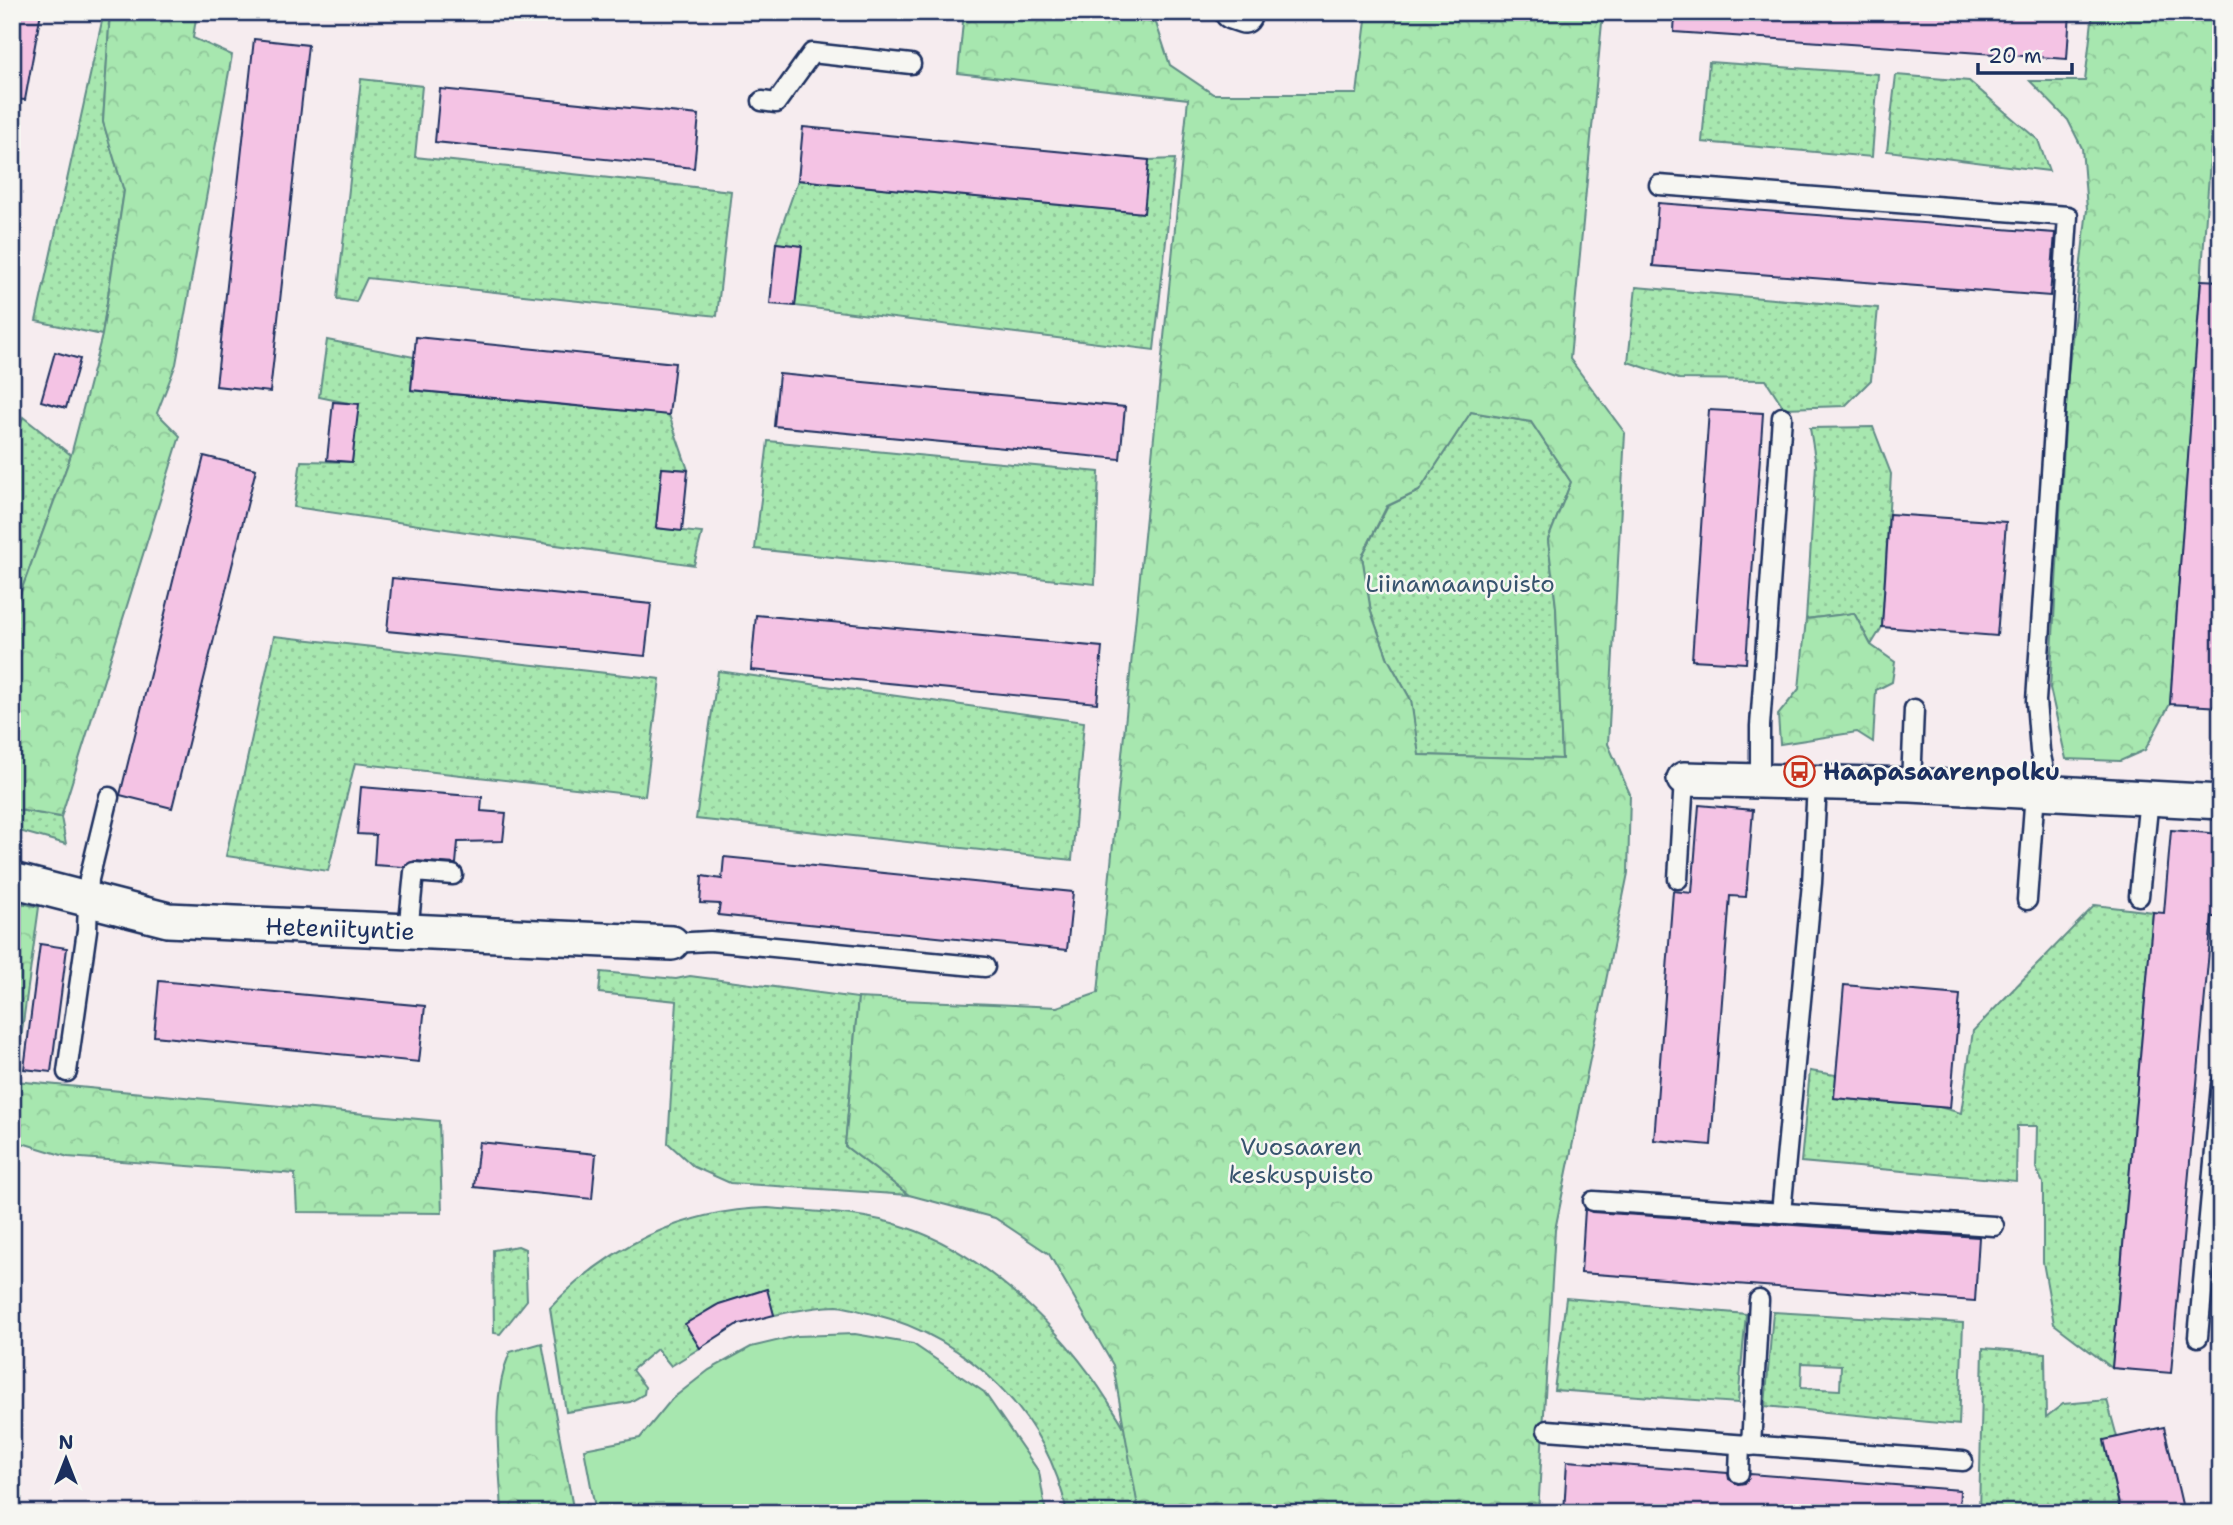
<svg xmlns="http://www.w3.org/2000/svg" width="2233" height="1525" viewBox="0 0 2233 1525" font-family="'Shantell Sans',sans-serif">
  <style>
    .grass { fill: url(#grass-dots); stroke: #618b86; stroke-width: 2; fill-rule: evenodd }
    .forest { fill: url(#forest-crowns); stroke: #618b86; stroke-width: 2; fill-rule: evenodd }
    .garden { fill: #a7e7af; stroke: #618b86; stroke-width: 2 }
    .building { fill: #f4c3e4; stroke: #1b2f5e; stroke-width: 2 }
    .lines { fill: none; stroke-linecap: round; stroke-linejoin: round }
    .lane-casing { stroke: #1b2f5e; stroke-width: 23 }
    .street-casing { stroke: #1b2f5e; stroke-width: 38 }
    .lane { stroke: #f6f6f2; stroke-width: 18 }
    .street { stroke: #f6f6f2; stroke-width: 33 }
    .labels { text-anchor: middle; stroke-width: 5; stroke-linejoin: round; paint-order: stroke }
    .park-label { font-size: 24px; fill: #37546e; stroke: #f6f6f2 }
    .poi-label { font-size: 24px; font-weight: bold; fill: #1b2f5e; stroke: #f6f6f2; text-anchor: start }
    .street-label { font-size: 24px; fill: #1b2f5e; stroke: #f6f6f2 }
  </style>
  <defs>
    <pattern id="grass-dots" width="8" height="8" patternUnits="userSpaceOnUse" patternTransform="scale(1.75)"><rect width="8" height="8" fill="#a7e7af"/><path d="M2 2h.1M6 6h.1" fill="none" stroke="#8fc699" stroke-width="1.8" stroke-linecap="round"/></pattern>
    <pattern id="forest-crowns" width="20" height="18" patternUnits="userSpaceOnUse" patternTransform="scale(1.75)"><rect width="20" height="18" fill="#a7e7af"/><path d="M2 6a3 3 0 1 1 6 0M12 15a3 3 0 1 1 6 0" fill="none" stroke="#8fc699"/></pattern>
  </defs>
  <rect width="100%" height="100%" fill="#f6ecef"/>
  <filter id="ink" filterUnits="userSpaceOnUse"><feTurbulence type="fractalNoise" baseFrequency=".0143" numOctaves="2"/><feDisplacementMap in="SourceGraphic" scale="14" xChannelSelector="R" yChannelSelector="G"/><feConvolveMatrix kernelMatrix="1 2 1 2 8 2 1 2 1" color-interpolation-filters="sRGB"/></filter>
  <g filter="url(#ink)">
    <g class="grass">
      <polygon points="104,12 110,12 103,122 124,191 102,335 36,321"/>
      <polygon points="1709,62 1878,74 1872,157 1702,142"/>
      <polygon points="1896,75 1969,81 2038,140 2049,171 1887,151"/>
      <polygon points="361,79 422,86 415,157 731,191 717,316 367,278 356,302 337,299"/>
      <polygon points="1175,159 1154,350 795,306 802,247 776,243 798,180 1143,213 1149,160"/>
      <polygon points="1636,287 1878,308 1871,380 1845,406 1784,408 1766,380 1679,379 1628,362"/>
      <polygon points="327,340 414,357 411,390 669,415 688,470 662,468 656,528 702,533 694,565 294,507 301,461 352,462 358,405 319,397"/>
      <polygon points="1471,412 1531,422 1571,482 1548,540 1556,607 1562,759 1418,755 1411,700 1388,659 1371,612 1362,556 1388,506 1419,491"/>
      <polygon points="23,417 71,455 12,616 12,455"/>
      <polygon points="1873,427 1891,474 1882,627 1871,645 1854,613 1806,619 1816,465 1810,428"/>
      <polygon points="768,441 1099,472 1095,584 755,549"/>
      <polygon points="274,636 660,679 645,796 355,763 328,871 226,856"/>
      <polygon points="718,671 1084,722 1072,860 696,819"/>
      <polygon points="12,809 61,817 66,844 12,829"/>
      <polygon points="2095,905 2153,912 2112,1368 2054,1324 2043,1262 2043,1183 2036,1168 2037,1126 2017,1126 2016,1181 1801,1162 1810,1071 1836,1075 1835,1098 1939,1107 1961,1113 1973,1031"/>
      <polygon points="601,972 676,979 690,976 858,998 845,1146 909,1195 730,1183 694,1167 668,1143 677,1001 599,993"/>
      <path d="M 768,1208 C 814,1212 862,1212 905,1227 C 985,1253 1064,1331 1108,1401 C 1114,1411 1123,1423 1127,1434 C 1134,1458 1135,1487 1139,1513 L 1067,1513 C 1049,1416 968,1337 873,1314 C 862,1312 849,1307 837,1306 C 816,1306 795,1311 774,1315 L 766,1289 L 715,1306 L 686,1324 L 700,1348 L 671,1366 L 657,1349 L 632,1370 L 645,1387 L 644,1394 L 630,1402 L 566,1412 L 550,1308 C 608,1246 683,1210 768,1208 Z"/>
      <polygon points="518,1246 525,1249 527,1300 500,1334 494,1333 493,1250"/>
      <polygon points="1566,1298 1746,1314 1738,1403 1554,1390"/>
      <path d="M 1773,1312 L 1963,1323 L 1959,1425 L 1765,1406 ZM 1802,1363 L 1841,1365 L 1840,1390 L 1801,1388 Z"/>
      <polygon points="1983,1348 2045,1353 2046,1417 2063,1404 2107,1400 2117,1437 2104,1441 2121,1513 1979,1513"/>
    </g>
    <g class="forest">
      <polygon points="110,12 197,12 193,38 232,55 176,364 157,413 180,436 61,817 12,809 12,616 71,455 102,335 124,191 103,122"/>
      <path d="M 964,12 L 1097,12 L 1156,23 L 1170,65 L 1213,94 L 1357,94 L 1367,12 L 1603,12 L 1570,359 L 1625,433 L 1608,744 L 1630,794 L 1628,873 L 1555,1230 L 1538,1513 L 1139,1513 L 1113,1365 L 1049,1254 L 995,1218 L 909,1195 L 845,1146 L 858,998 L 1057,1007 L 1098,993 L 1188,99 L 958,73 ZM 1471,412 L 1531,422 L 1571,482 L 1548,540 L 1556,607 L 1562,759 L 1419,755 L 1411,700 L 1388,659 L 1371,612 L 1362,556 L 1387,506 L 1419,491 Z"/>
      <polygon points="2093,12 2221,12 2170,704 2145,750 2120,761 2066,759 2050,688 2068,375 2087,209 2082,148 2068,120 2030,81 2085,81"/>
      <polygon points="1854,613 1871,645 1895,662 1892,682 1876,690 1873,742 1857,732 1780,744 1778,715 1799,689 1806,619"/>
      <polygon points="12,901 39,907 15,1081 439,1121 442,1213 297,1212 295,1174 68,1157 12,1140"/>
      <path d="M 542,1343 L 574,1513 L 502,1513 C 500,1459 489,1402 510,1352 Z"/>
    </g>
    <polygon class="garden" points="855,1334 913,1344 984,1392 1039,1472 1046,1513 596,1513 584,1449 640,1438 672,1399 709,1370 751,1347 797,1336"/>
    <g class="building">
      <polygon points="12,12 41,12 25,100 12,99"/>
      <polygon points="1675,12 2070,12 2067,59 1674,32"/>
      <polygon points="254,39 308,45 270,392 216,386"/>
      <polygon points="440,89 699,115 694,168 435,142"/>
      <polygon points="803,127 1149,160 1144,213 798,180"/>
      <polygon points="1658,203 2055,233 2050,296 1653,266"/>
      <polygon points="776,243 802,246 795,306 770,304"/>
      <polygon points="2201,280 2221,281 2221,707 2170,704"/>
      <polygon points="416,337 675,363 669,415 411,390"/>
      <polygon points="55,352 80,359 66,408 41,401"/>
      <polygon points="779,374 1125,407 1120,459 774,426"/>
      <polygon points="333,402 359,404 352,462 327,460"/>
      <polygon points="1709,410 1763,413 1746,663 1692,660"/>
      <polygon points="204,456 256,469 172,808 120,795"/>
      <polygon points="662,468 688,470 682,531 656,528"/>
      <polygon points="1889,514 2006,522 1997,636 1882,627"/>
      <polygon points="392,578 651,604 645,656 387,631"/>
      <polygon points="756,615 1102,647 1097,703 751,670"/>
      <polygon points="361,787 482,797 481,811 506,813 503,841 458,842 456,864 415,861 404,867 374,865 376,835 357,834"/>
      <polygon points="1699,805 1753,810 1746,897 1730,896 1711,1145 1654,1140 1673,891 1692,893"/>
      <polygon points="2171,830 2221,834 2217,917 2212,917 2171,1373 2112,1368 2153,912 2164,913"/>
      <polygon points="724,857 1073,892 1067,950 718,915 720,904 700,903 702,876 722,879"/>
      <polygon points="40,944 67,948 51,1072 24,1069"/>
      <polygon points="159,981 425,1006 419,1062 154,1036"/>
      <polygon points="1844,985 1960,995 1950,1108 1834,1098"/>
      <polygon points="479,1142 596,1154 592,1199 474,1187"/>
      <polygon points="1585,1209 1592,1212 1979,1237 1975,1301 1581,1273"/>
      <polygon points="767,1289 774,1315 736,1325 700,1348 685,1324 719,1304"/>
      <polygon points="2164,1427 2184,1513 2121,1513 2104,1440"/>
      <polygon points="1567,1461 1728,1473 1729,1479 1738,1484 1745,1483 1750,1474 1960,1490 1959,1513 1564,1513"/>
    </g>
    <g class="lines">
      <defs>
        <g id="lane">
          <polyline points="762,101 776,103 812,53 911,64"/>
          <polyline points="1659,185 2068,216 2036,701 2040,751 2049,793"/>
          <polyline points="1760,780 1760,726 1782,417"/>
          <polyline points="1911,785 1914,709"/>
          <polyline points="1678,879 1684,779"/>
          <polyline points="2139,896 2149,798"/>
          <polyline points="2027,900 2035,792"/>
          <polyline points="408,932 414,872 453,875"/>
          <polyline points="672,943 710,941 985,967"/>
          <polyline points="67,1072 87,930 89,879 109,797"/>
          <polyline points="1593,1201 1994,1226"/>
          <polyline points="1781,1213 1812,883 1817,783"/>
          <polyline points="2198,1337 2221,1085"/>
          <polyline points="1547,1430 1963,1461"/>
          <polyline points="1751,1446 1759,1300"/>
          <polyline points="1739,1473 1740,1445"/>
        </g>
        <g id="street">
          <polyline points="1232,12 1244,16"/>
          <polyline points="1684,779 1911,785 2221,802"/>
          <polyline points="12,880 168,920 672,943"/>
        </g>
      </defs>
      <use href="#lane" class="lane-casing"/>
      <use href="#street" class="street-casing"/>
      <use href="#lane" class="lane"/>
      <use href="#street" class="street"/>
    </g>
  </g>
  <defs>
    <symbol id="bus-ring" viewBox="-11 -11 22 22"><circle r="9.5" fill="#f6f6f2" stroke="#c8321e" stroke-width="1.5"/><path d="M-5-6H5V4H4V6H2V4H-2V6H-4V4H-5ZM-3.5-4V0h7V-4ZM-3.5 1.2v1.5H-2V1.2ZM2 1.2v1.5H3.5V1.2Z" fill="#c8321e"/></symbol>
  </defs>
  <g fill-rule="evenodd">
    <use href="#bus-ring" x="1782" y="754" width="35" height="35"/>
  </g>
  <g class="labels">
    <g class="park-label">
      <text x="1460" y="592">Liinamaanpuisto</text>
      <text x="1301" y="1155">Vuosaaren<tspan x="1301" dy="28">keskuspuisto</tspan></text>
    </g>
    <g class="poi-label">
      <text x="1823" y="780">Haapasaarenpolku</text>
    </g>
    <g class="street-label">
      <text transform="translate(340 929) rotate(2)" y="8">Heteniityntie</text>
    </g>
  </g>
  <rect width="2233" height="1525" fill="none" stroke="#f6f6f2" stroke-width="42"/>
  <rect x="21" y="21" width="2191" height="1483" fill="none" stroke="#1b2f5e" stroke-width="2.5" filter="url(#ink)"/>
  <g transform="translate(66 1459)" stroke="#f6f6f2" stroke-width="5" paint-order="stroke">
  <path d="M0-5L12 26L0 18L-12 26Z" fill="#1b2f5e"/>
  <text y="-10" font-size="19" font-weight="bold" text-anchor="middle" fill="#1b2f5e">N</text>
  </g>
  <path d="M1978 63v10h94v-10" fill="none" stroke="#1b2f5e" stroke-width="3.5"/>
  <text x="1988" y="63" font-size="21" fill="#1b2f5e" stroke="#f6f6f2" stroke-width="5" paint-order="stroke">20 m</text>
</svg>
